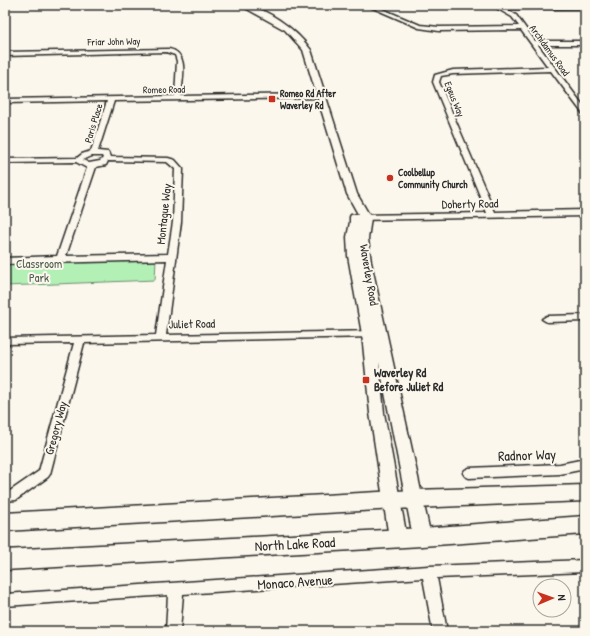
<svg xmlns="http://www.w3.org/2000/svg" width="590" height="636" viewBox="0 0 590 636" font-family="'Patrick Hand',sans-serif">
  <style>
    .green { fill: #b2f0b6; stroke: #6e8e70 }
    .lines { fill: none; stroke-linecap: round; stroke-linejoin: round }
    .minor-casing { stroke: #2b2b2b; stroke-width: 3 }
    .tertiary-casing { stroke: #2b2b2b; stroke-width: 3 }
    .primary-casing { stroke: #2b2b2b; stroke-width: 3 }
    .minor { fill: #fbf7ec; fill-rule: evenodd }
    .tertiary { fill: #fbf7ec; fill-rule: evenodd }
    .primary { fill: #fbf7ec; fill-rule: evenodd }
    .poi-dot { fill: #c8321e; stroke: #fbf7ec; stroke-width: 1.5 }
    .labels { text-anchor: middle; stroke-width: 4; stroke-linejoin: round; paint-order: stroke }
    .far-street-label { font-size: 10px; fill: #2b2b2b; stroke: #fbf7ec }
    .far-poi-label { font-size: 10px; font-weight: bold; fill: #2b2b2b; stroke: #fbf7ec; text-anchor: start }
    .street-label { font-size: 12px; fill: #2b2b2b; stroke: #fbf7ec }
    .park-label { font-size: 12px; fill: #4d5c4e; stroke: #fbf7ec }
    .poi-label { font-size: 12px; font-weight: bold; fill: #2b2b2b; stroke: #fbf7ec; text-anchor: start }
    .near-street-label { font-size: 14px; fill: #2b2b2b; stroke: #fbf7ec }
  </style>
  <rect width="100%" height="100%" fill="#fbf7ec"/>
  <filter id="ink" filterUnits="userSpaceOnUse"><feTurbulence type="fractalNoise" baseFrequency=".025" numOctaves="2"/><feDisplacementMap in="SourceGraphic" scale="8" xChannelSelector="R" yChannelSelector="G"/><feConvolveMatrix kernelMatrix="1 2 1 2 8 2 1 2 1" color-interpolation-filters="sRGB"/></filter>
  <g filter="url(#ink)">
    <polygon class="green" points="5,257 156,260 155,280 5,286"/>
    <g class="lines">
      <defs>
        <g id="minor">
          <polygon points="366,5 373,5 420,25 439,27 519,26 512,17 491,5 501,7 585,5 585,8 506,9 516,15 535,41 585,41 585,45 538,45 585,108 585,115 583,114 551,71 453,74 441,76 439,82 495,212 585,210 585,216 355,220 354,218 358,215 487,213 433,82 435,75 453,70 548,67 521,30 439,31 419,28"/>
          <path d="M 169,49 C 190,53 182,79 181,96 L 322,94 L 325,96 L 322,98 L 114,101 L 98,151 L 108,152 L 110,157 L 168,158 L 175,160 L 183,169 L 181,222 L 166,335 L 375,331 L 380,334 L 375,337 L 84,343 L 50,474 L 48,477 L 16,500 L 5,501 L 5,491 L 10,491 L 39,471 L 74,343 L 5,344 L 5,338 L 156,335 L 167,260 L 5,264 L 5,258 L 57,256 L 87,168 L 76,162 L 5,163 L 5,159 L 77,158 L 82,154 L 91,151 L 107,101 L 5,103 L 5,99 L 175,96 L 177,61 L 175,55 L 166,52 L 5,56 L 5,52 ZM 92,156 L 102,156 L 103,158 L 100,161 L 89,163 L 83,160 ZM 108,161 L 167,162 L 175,169 L 173,222 L 168,254 L 66,256 L 96,167 L 106,165 Z"/>
          <polygon points="585,315 585,321 547,322 542,319 547,316"/>
          <polygon points="585,459 585,469 560,474 469,478 465,476 463,473 465,470 469,468 560,464"/>
          <polygon points="585,560 585,572 437,578 447,631 433,631 423,578 183,594 180,631 166,631 168,595 5,606 5,594 429,566"/>
        </g>
        <path id="tertiary" d="M 240,5 C 264,5 297,30 311,50 L 357,194 L 371,218 L 368,239 L 371,262 L 431,537 L 428,542 L 422,544 L 416,542 L 413,537 L 379,362 L 384,413 L 407,538 L 404,543 L 398,545 L 392,543 L 389,538 L 370,413 L 362,334 L 348,256 L 347,237 L 350,222 L 350,217 L 351,215 L 358,214 L 347,194 L 303,50 L 285,30 Z"/>
        <g id="primary">
          <polygon points="585,485 585,501 414,508 5,531 5,513 414,490"/>
          <polygon points="585,516 585,534 422,546 5,570 5,550 422,528"/>
        </g>
      </defs>
      <use href="#minor" class="minor-casing"/>
      <use href="#tertiary" class="tertiary-casing"/>
      <use href="#primary" class="primary-casing"/>
      <use href="#minor" class="minor"/>
      <use href="#tertiary" class="tertiary"/>
      <use href="#primary" class="primary"/>
    </g>
  </g>
  <g class="poi-dot">
    <rect x="268" y="95" width="8" height="8" rx="2"/>
    <circle cx="390" cy="178" r="4"/>
    <rect x="362" y="376" width="8" height="8" rx="2"/>
  </g>
  <g class="labels">
    <g class="far-street-label">
      <text transform="translate(114 41) rotate(-1)" y="4">Friar John Way</text>
      <text transform="translate(550 50) rotate(54)" y="4">Archidamus Road</text>
      <text transform="translate(164 89) rotate(-1)" y="4">Romeo Road</text>
      <text transform="translate(455 99) rotate(68)" y="4">Egeus Way</text>
      <text transform="translate(93 123) rotate(-73)" y="4">Paris Place</text>
    </g>
    <g class="far-poi-label">
      <text x="280" y="97">Romeo Rd After<tspan x="280" dy="12">Waverley Rd</tspan></text>
      <text x="398" y="176">Coolbellup<tspan x="398" dy="12">Community Church</tspan></text>
    </g>
    <g class="street-label">
      <text transform="translate(470 204) rotate(-1)" y="4">Doherty Road</text>
      <text transform="translate(164 214) rotate(-84)" y="4">Montague Way</text>
      <text transform="translate(369 275) rotate(80)" y="4">Waverley Road</text>
      <text transform="translate(192 324) rotate(-1)" y="4">Juliet Road</text>
      <text transform="translate(56 428) rotate(-75)" y="4">Gregory Way</text>
    </g>
    <g class="park-label">
      <text x="39" y="268">Classroom<tspan x="39" dy="14">Park</tspan></text>
    </g>
    <g class="poi-label">
      <text x="374" y="377">Waverley Rd<tspan x="374" dy="14">Before Juliet Rd</tspan></text>
    </g>
    <g class="near-street-label">
      <text transform="translate(527 455) rotate(-2)" y="5">Radnor Way</text>
      <text transform="translate(295 544) rotate(-3)" y="5">North Lake Road</text>
      <text transform="translate(295 582) rotate(-4)" y="5">Monaco Avenue</text>
    </g>
  </g>
  <rect width="590" height="636" fill="none" stroke="#fbf7ec" stroke-width="20"/>
  <rect x="10" y="10" width="570" height="616" fill="none" stroke="#2b2b2b" stroke-width="1.5" filter="url(#ink)"/>
  <g transform="translate(552 598) rotate(88)"><circle r="19" fill="#fbf7ec" stroke="#a8a59f"/>
  <path d="M0-3L7 15L0 10L-7 15Z" fill="#c8321e"/>
  <text y="-6" font-size="11" font-weight="bold" text-anchor="middle" fill="#2b2b2b">N</text>
  </g>
</svg>
